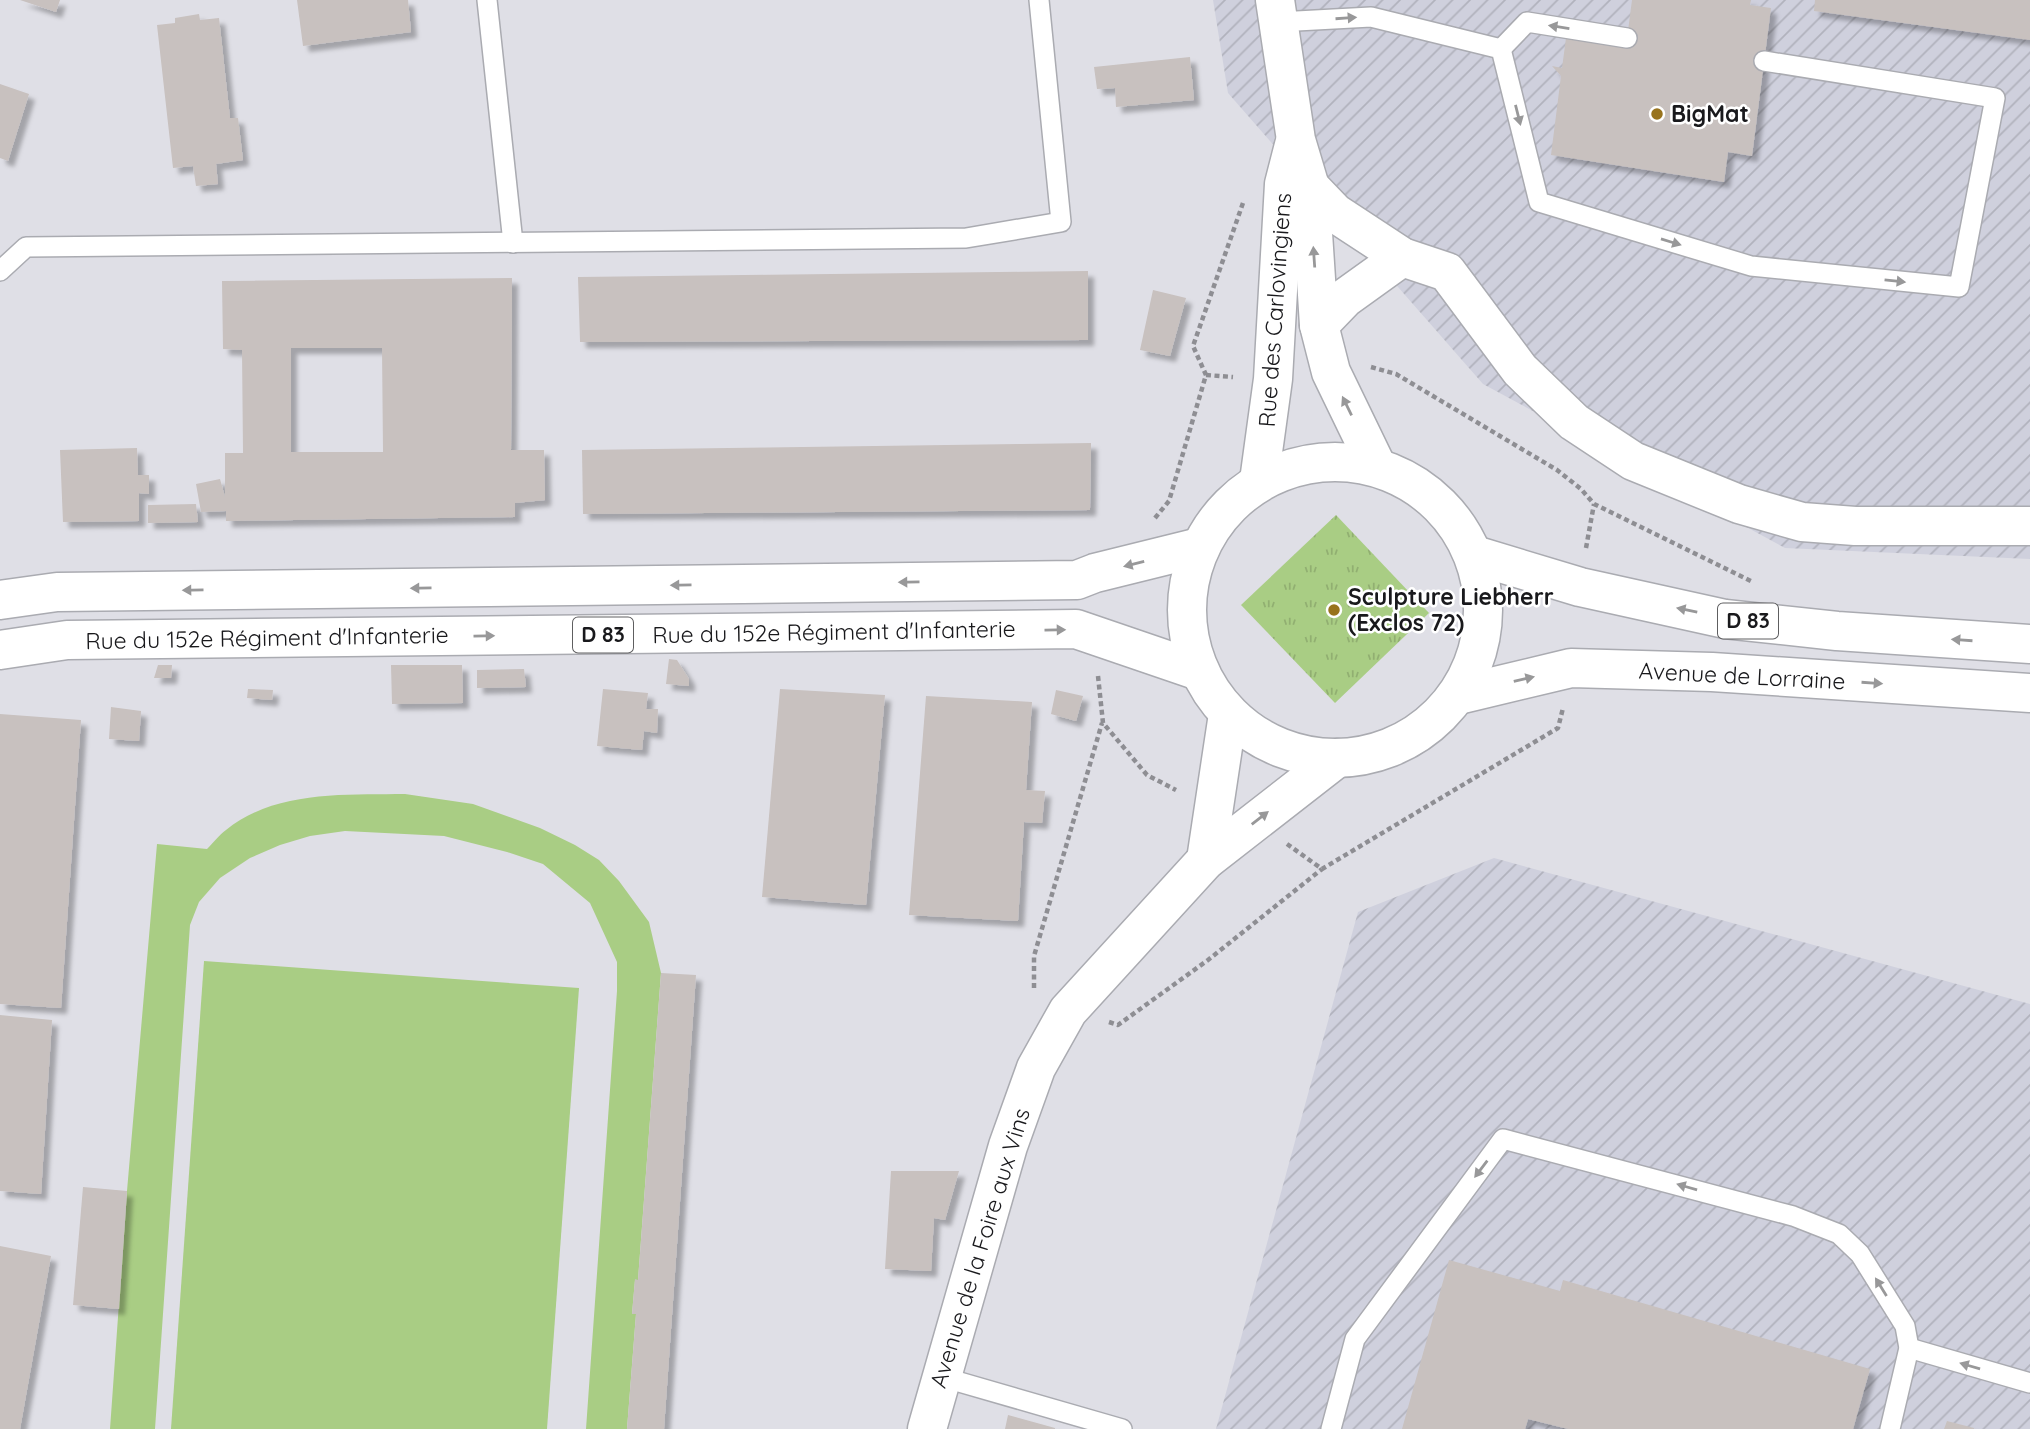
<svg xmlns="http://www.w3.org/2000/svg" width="2030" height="1429" viewBox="0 0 2030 1429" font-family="Quicksand,sans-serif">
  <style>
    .industrial { fill: url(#industrial-furrows) }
    .grass { fill: url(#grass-tufts) }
    .garden { fill: #a9cd84 }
    .building { fill: #c8c1bf; fill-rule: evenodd; filter: url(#shadow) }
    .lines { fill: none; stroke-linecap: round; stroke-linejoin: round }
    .service-casing { stroke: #aaabb1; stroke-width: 22 }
    .minor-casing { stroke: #aaabb1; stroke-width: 41 }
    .tertiary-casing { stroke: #aaabb1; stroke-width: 41 }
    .primary-casing { stroke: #aaabb1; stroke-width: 41 }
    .path { stroke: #8e8e93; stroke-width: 4.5; stroke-dasharray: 5 3.5; stroke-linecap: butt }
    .service { stroke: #fff; stroke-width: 19 }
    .minor { stroke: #fff; stroke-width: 38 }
    .tertiary { stroke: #fff; stroke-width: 38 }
    .primary { stroke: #fff; stroke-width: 38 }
    .oneway { fill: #989899 }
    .poi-dot { fill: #98731d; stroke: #fff; stroke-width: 2.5 }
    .labels { text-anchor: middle; stroke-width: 5; stroke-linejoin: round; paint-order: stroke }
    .shield { fill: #fff; stroke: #5e5e60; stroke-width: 2 }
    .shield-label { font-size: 21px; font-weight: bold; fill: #19191c }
    .poi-label { font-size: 23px; font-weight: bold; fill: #19191c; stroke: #fff; text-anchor: start }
    .street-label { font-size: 23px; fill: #19191c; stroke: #fff }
  </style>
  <defs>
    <pattern id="industrial-furrows" width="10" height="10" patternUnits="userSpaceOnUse" patternTransform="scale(1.75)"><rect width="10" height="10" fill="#cfd0dd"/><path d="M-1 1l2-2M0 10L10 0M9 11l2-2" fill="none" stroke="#b1b2bd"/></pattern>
    <pattern id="grass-tufts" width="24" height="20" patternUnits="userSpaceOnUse" patternTransform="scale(1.75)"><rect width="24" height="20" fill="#a9cd84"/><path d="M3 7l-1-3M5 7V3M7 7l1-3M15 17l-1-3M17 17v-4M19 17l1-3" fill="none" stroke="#91af71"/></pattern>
    <filter id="shadow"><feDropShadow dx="6" dy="6" stdDeviation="2" flood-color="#0004"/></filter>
  </defs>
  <rect width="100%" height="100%" fill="#dfdfe6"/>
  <g class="industrial">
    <polygon points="1213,0 2030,0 2030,559 1785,548 1483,384 1228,93"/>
    <polygon points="1494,858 2030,1004 2030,1429 1216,1429 1358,912"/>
  </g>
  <polygon class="grass" points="1336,515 1429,613 1335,703 1241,605"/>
  <g class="garden">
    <path d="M 405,794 L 473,804 L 540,828 L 575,845 L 599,860 L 619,881 L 649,922 L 661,973 L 638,1280 L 635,1280 L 632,1314 L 636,1314 L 627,1429 L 586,1429 L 617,991 L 617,962 L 590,903 L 543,864 L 507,852 L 444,836 L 345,831 L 310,836 L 280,845 L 250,858 L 220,878 L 199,902 L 190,925 L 155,1429 L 110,1429 L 127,1191 L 157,844 L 207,849 C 213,843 219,835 226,830 C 275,790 346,795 405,794 Z"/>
    <polygon points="204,961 579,988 547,1429 171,1429"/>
  </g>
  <g class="building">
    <polygon points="20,0 60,0 56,12"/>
    <polygon points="297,0 408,0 411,32 303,46"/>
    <polygon points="1632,0 1751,0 1750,5 1771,8 1752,156 1728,152 1724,182 1551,155 1561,76 1552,66 1562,68 1566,38 1626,46"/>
    <polygon points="1815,0 2030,0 2030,40 1814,11"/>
    <polygon points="199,14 200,20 219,18 230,118 238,118 243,160 216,164 218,184 196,186 193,166 173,168 157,25 175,23 175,18"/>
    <polygon points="1190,57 1194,100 1116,107 1115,88 1097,89 1094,67"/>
    <polygon points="0,84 29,94 8,161 0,158"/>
    <polygon points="1088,271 1088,340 580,342 578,277"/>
    <path d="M 512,278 L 511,450 L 544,450 L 545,500 L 515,503 L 515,517 L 226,521 L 226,511 L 201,512 L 196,484 L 220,479 L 225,497 L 225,453 L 243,453 L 242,350 L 223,349 L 222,281 ZM 291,348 L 382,348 L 383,452 L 291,452 Z"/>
    <polygon points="1153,290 1186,298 1170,356 1140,350"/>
    <polygon points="1091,443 1090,510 583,514 582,450"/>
    <polygon points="137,448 138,475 149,475 149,494 139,493 139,521 63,522 60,450"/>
    <polygon points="196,504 198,522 148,523 148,505"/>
    <polygon points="669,659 677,660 689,679 689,686 666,684"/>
    <polygon points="158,665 172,665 171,678 154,678"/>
    <polygon points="391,665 462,665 463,703 392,704"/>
    <polygon points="524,669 526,687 477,688 477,670"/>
    <polygon points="248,689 273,690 272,700 247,698"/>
    <polygon points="603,689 648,693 646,709 658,709 657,733 644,731 642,750 597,746"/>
    <polygon points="780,689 885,695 866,905 762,897"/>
    <polygon points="1056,690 1083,696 1076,721 1051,714"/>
    <polygon points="926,696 1032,702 1026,790 1045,791 1042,823 1024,822 1018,921 909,915"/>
    <polygon points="111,707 141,711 139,741 109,739"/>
    <polygon points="0,714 81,720 61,1008 0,1004"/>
    <polygon points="661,973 696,975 664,1429 627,1429 636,1314 632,1314 635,1279 638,1280"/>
    <polygon points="0,1015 52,1020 41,1194 0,1191"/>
    <polygon points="891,1171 959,1171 945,1220 934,1218 931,1271 885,1269"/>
    <polygon points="83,1187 127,1191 119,1309 73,1305"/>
    <polygon points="0,1246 51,1256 20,1429 0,1429"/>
    <polygon points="1449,1260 1560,1291 1563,1280 1870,1369 1853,1429 1568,1429 1528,1419 1525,1429 1402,1429"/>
    <polygon points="1008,1415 1055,1428 1055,1429 1005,1429"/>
    <polygon points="1947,1421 1974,1428 1974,1429 1944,1429"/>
  </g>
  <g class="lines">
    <defs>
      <g id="service">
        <polyline points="487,0 513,243"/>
        <polyline points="1278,22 1371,17 1501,49 1539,202 1751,266 1959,287 1995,98 1764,61"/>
        <polyline points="1501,49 1527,22 1627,38"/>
        <polyline points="0,271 26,247 966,238 1061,222 1039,0"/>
        <polyline points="1909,1348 2030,1383"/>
        <polyline points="942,1377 1122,1429"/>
        <polyline points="1331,1429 1355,1339 1503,1139 1793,1216 1839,1234 1860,1254 1905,1326 1909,1348 1890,1429"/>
      </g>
      <g id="minor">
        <polyline points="1310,187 1335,213 1402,257 1447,272 1520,370 1574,422 1633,461 1739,504 1802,522 1855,526 2030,526"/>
        <polyline points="1319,325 1345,298 1402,257"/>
      </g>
      <g id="tertiary">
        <polyline points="1275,0 1296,140 1310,187 1319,325 1331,372 1377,467"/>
        <polyline points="1259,481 1273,379 1284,184 1294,145"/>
        <polyline points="1206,860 1228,714"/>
        <polyline points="927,1429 1008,1146 1036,1068 1068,1011 1206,860 1337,758"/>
      </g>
      <g id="primary">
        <circle cx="1335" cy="610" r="148"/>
        <polyline points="1474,555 1580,587 1725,619 1837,631 2030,644"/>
        <polyline points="0,600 57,592 1077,580 1095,573 1200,547"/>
        <polyline points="0,650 67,640 1076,629 1199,671"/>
        <polyline points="1458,695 1571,668 1712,672 2030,693"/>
      </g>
    </defs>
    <use href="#service" class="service-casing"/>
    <use href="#minor" class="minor-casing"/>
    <use href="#tertiary" class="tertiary-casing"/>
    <use href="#primary" class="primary-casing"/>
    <g class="path">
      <polyline points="1371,367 1396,374 1557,470 1581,489 1594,504 1751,581"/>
      <polyline points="1206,375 1233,377"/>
      <polyline points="1155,518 1169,501 1206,375 1193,346 1243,203"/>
      <polyline points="1586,548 1594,504"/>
      <polyline points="1098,676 1103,723 1147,775 1176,790"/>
      <polyline points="1287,844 1322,869 1558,728 1563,708"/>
      <polyline points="1034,988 1034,956 1102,723"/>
      <polyline points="1109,1022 1118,1025 1208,960 1322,869"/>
    </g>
    <use href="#service" class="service"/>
    <use href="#minor" class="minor"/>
    <use href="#tertiary" class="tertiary"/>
    <use href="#primary" class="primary"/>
  </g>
  <defs><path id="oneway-solid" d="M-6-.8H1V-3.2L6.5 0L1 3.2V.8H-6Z" transform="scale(1.75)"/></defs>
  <g class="oneway">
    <use href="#oneway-solid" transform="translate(1346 18) rotate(-4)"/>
    <use href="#oneway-solid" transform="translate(1559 27) rotate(-171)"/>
    <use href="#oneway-solid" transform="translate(1518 115) rotate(76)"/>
    <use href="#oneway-solid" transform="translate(1671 242) rotate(17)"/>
    <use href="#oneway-solid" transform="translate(1314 257) rotate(-94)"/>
    <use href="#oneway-solid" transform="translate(1895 281) rotate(6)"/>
    <use href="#oneway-solid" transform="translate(1347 406) rotate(-116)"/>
    <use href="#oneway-solid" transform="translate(1134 564) rotate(166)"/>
    <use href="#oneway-solid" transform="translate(909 582) rotate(179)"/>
    <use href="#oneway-solid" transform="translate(681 585) rotate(179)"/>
    <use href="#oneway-solid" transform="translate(421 588) rotate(179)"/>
    <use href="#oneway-solid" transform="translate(193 590) rotate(179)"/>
    <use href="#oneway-solid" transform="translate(1687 610) rotate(-168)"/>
    <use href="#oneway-solid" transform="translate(1055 630) rotate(-1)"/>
    <use href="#oneway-solid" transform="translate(484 636) rotate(-1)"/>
    <use href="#oneway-solid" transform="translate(1962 640) rotate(-176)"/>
    <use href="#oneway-solid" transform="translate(1524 679) rotate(-13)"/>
    <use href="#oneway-solid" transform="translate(1872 683) rotate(4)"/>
    <use href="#oneway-solid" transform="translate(1260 818) rotate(-38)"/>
    <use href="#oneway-solid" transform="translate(1481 1169) rotate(127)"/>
    <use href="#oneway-solid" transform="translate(1687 1187) rotate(-164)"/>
    <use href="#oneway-solid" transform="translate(1881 1287) rotate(-122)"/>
    <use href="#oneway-solid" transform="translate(1970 1366) rotate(-164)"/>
  </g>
  <g class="poi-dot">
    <circle cx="1657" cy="114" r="7"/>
    <circle cx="1334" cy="610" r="7"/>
  </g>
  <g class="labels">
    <g class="shield">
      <rect x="1718" y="603.5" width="60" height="35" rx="5"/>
      <rect x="573" y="617.5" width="60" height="35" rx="5"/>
    </g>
    <g class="shield-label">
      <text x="1748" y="628">D 83</text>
      <text x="603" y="642">D 83</text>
    </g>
    <g class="poi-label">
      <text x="1671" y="122">BigMat</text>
      <text x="1348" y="605">Sculpture Liebherr<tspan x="1348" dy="26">(Exclos 72)</tspan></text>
    </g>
    <g class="street-label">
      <text transform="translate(1275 310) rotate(-86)" y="8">Rue des Carlovingiens</text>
      <text transform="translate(834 632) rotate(-1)" y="8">Rue du 152e Régiment d'Infanterie</text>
      <text transform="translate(267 638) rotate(-1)" y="8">Rue du 152e Régiment d'Infanterie</text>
      <text transform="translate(1742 676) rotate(3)" y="8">Avenue de Lorraine</text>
      <text transform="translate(980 1248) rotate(-73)" y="8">Avenue de la Foire aux Vins</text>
    </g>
  </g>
</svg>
